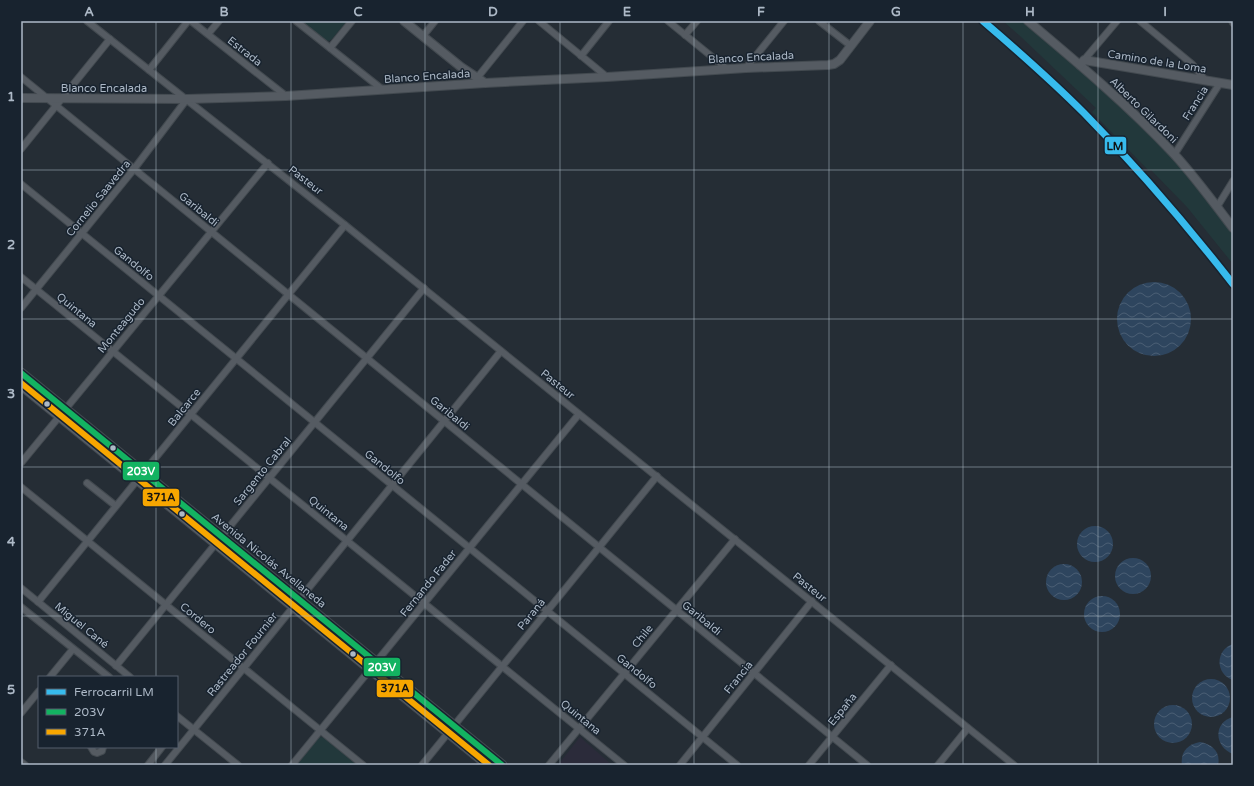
<svg xmlns="http://www.w3.org/2000/svg" width="1254" height="786" viewBox="0 0 1254 786" font-family="'Varela Round',sans-serif">
  <style>
    .medical { fill: #2b2b3a }
    .green { fill: #22383b }
    .water { fill: url(#water-waves) }
    .lines { fill: none; stroke-linecap: round; stroke-linejoin: round }
    .minor-casing { stroke: #434a50; stroke-width: 8 }
    .tertiary-casing { stroke: #434a50; stroke-width: 10 }
    .secondary-casing { stroke: #434a50; stroke-width: 11 }
    .minor { stroke: #555b62; stroke-width: 6 }
    .tertiary { stroke: #555b62; stroke-width: 8 }
    .secondary { stroke: #595f67; stroke-width: 9 }
    .bus-1-casing { stroke: #18232f; stroke-width: 9 }
    .bus-2-casing { stroke: #18232f; stroke-width: 9 }
    .bus-1 { stroke: #13b361; stroke-width: 6 }
    .bus-2 { stroke: #f7a600; stroke-width: 6 }
    .rail-1-casing { stroke: #18232f; stroke-width: 10 }
    .rail-1 { stroke: #37bbed; stroke-width: 7 }
    .grid { fill: none; stroke: #adb9c7; stroke-width: 1; stroke-opacity: 0.55 }
    .bus-dot { fill: #adb9c7; stroke: #18232f; stroke-width: 1.5 }
    .labels { text-anchor: middle; stroke-width: 3; stroke-linejoin: round; paint-order: stroke }
    .street-label { font-size: 11px; fill: #adb9c7; stroke: #18232f }
    .line-badge { stroke: #18232f; stroke-width: 1.5 }
    .badge-label { font-size: 11px; text-anchor: middle; font-weight: bold; fill: #fff }
    .pale-badge-label { font-size: 11px; text-anchor: middle; font-weight: bold; fill: #111 }
    .neatline { fill: none; stroke: #adb9c7; stroke-width: 1.5 }
    .grid-label { font-size: 13px; text-anchor: middle; font-weight: bold; fill: #adb9c7 }
  </style>
  <defs>
    <pattern id="water-waves" width="16" height="10" patternUnits="userSpaceOnUse"><rect width="16" height="10" fill="#2e455e"/><path d="M0 5q4-4 8 0t8 0" fill="none" stroke="#4a5e74"/></pattern>
  </defs>
  <rect width="100%" height="100%" fill="#252d35"/>
  <polygon class="medical" points="580,737 612,765 558,765"/>
  <g class="green">
    <polygon points="301,21 347,21 332,39 329,41 326,40"/>
    <polygon points="1003,21 1024,21 1078,67 1128,113 1173,159 1233,234 1233,264 1187,207 1151,170 1149,171 1092,112 1096,108 1019,35"/>
    <polygon points="321,737 324,738 357,765 297,765 318,738"/>
  </g>
  <g class="water">
    <circle cx="1154" cy="319" r="37"/>
    <circle cx="1095" cy="544" r="18"/>
    <circle cx="1133" cy="576" r="18"/>
    <circle cx="1064" cy="582" r="18"/>
    <circle cx="1102" cy="614" r="18"/>
    <path d="M 1233,644 L 1233,680 C 1215,674 1215,650 1233,644 Z"/>
    <circle cx="1211" cy="698" r="19"/>
    <circle cx="1173" cy="724" r="19"/>
    <path d="M 1233,717 L 1233,754 C 1214,747 1213,722 1233,717 Z"/>
    <path d="M 1200,742 C 1212,744 1221,752 1218,765 L 1182,765 C 1180,752 1188,744 1200,742 Z"/>
  </g>
  <g class="lines">
    <defs>
      <g id="minor">
        <polyline points="87,21 345,225 1014,765"/>
        <polyline points="191,21 286,96"/>
        <polyline points="296,21 383,90"/>
        <polyline points="539,21 607,77"/>
        <polyline points="668,21 727,69"/>
        <polyline points="819,21 851,46"/>
        <polyline points="1140,21 1192,64 1205,80"/>
        <polyline points="1232,21 1233,23"/>
        <polyline points="208,34 219,21"/>
        <polyline points="685,35 697,21"/>
        <polyline points="423,36 435,21"/>
        <polyline points="330,48 352,21"/>
        <polyline points="581,56 609,21"/>
        <polyline points="1084,60 1117,21"/>
        <polyline points="746,68 784,21"/>
        <polyline points="149,70 188,21"/>
        <polyline points="21,77 867,765"/>
        <polyline points="477,78 523,21"/>
        <polyline points="21,149 110,39"/>
        <polyline points="1174,155 1220,83"/>
        <polyline points="21,184 737,765"/>
        <polyline points="1217,207 1233,181"/>
        <polyline points="21,277 624,765"/>
        <polyline points="21,308 134,169 187,99"/>
        <polyline points="21,463 268,163"/>
        <polyline points="87,483 116,506"/>
        <polyline points="21,487 363,765"/>
        <polyline points="21,588 130,677"/>
        <polyline points="38,602 345,225"/>
        <polyline points="21,607 109,677"/>
        <polyline points="116,666 424,288"/>
        <polyline points="50,677 73,649"/>
        <polyline points="21,713 39,691"/>
        <polyline points="177,716 238,765"/>
        <polyline points="91,747 94,752 97,753 102,751 103,747"/>
        <polyline points="21,762 25,765"/>
        <polyline points="148,765 162,747"/>
        <polyline points="165,765 501,351"/>
        <polyline points="292,765 579,414"/>
        <polyline points="422,765 657,476"/>
        <polyline points="549,765 735,539"/>
        <polyline points="680,765 812,601"/>
        <polyline points="809,765 891,665"/>
        <polyline points="938,765 968,728"/>
      </g>
      <g id="tertiary">
        <polyline points="404,21 461,67 485,83"/>
        <path d="M 1028,21 C 1078,63 1129,106 1174,154 C 1195,177 1214,203 1233,228"/>
        <polyline points="1080,65 1084,60 1233,85"/>
        <polyline points="21,98 187,99 286,96 485,83 607,77 746,68 828,65 834,64 840,60 870,21"/>
      </g>
      <g id="secondary">
        <polyline points="21,373 502,765"/>
        <polyline points="21,385 488,765"/>
      </g>
    </defs>
    <use href="#minor" class="minor-casing"/>
    <use href="#tertiary" class="tertiary-casing"/>
    <use href="#secondary" class="secondary-casing"/>
    <use href="#minor" class="minor"/>
    <use href="#tertiary" class="tertiary"/>
    <use href="#secondary" class="secondary"/>
    <defs>
      <polyline id="bus-1" points="21,373 502,765"/>
      <polyline id="bus-2" points="21,383 489,765"/>
    </defs>
    <use href="#bus-1" class="bus-1-casing"/>
    <use href="#bus-2" class="bus-2-casing"/>
    <use href="#bus-1" class="bus-1"/>
    <use href="#bus-2" class="bus-2"/>
    <defs>
      <path id="rail-1" d="M 983,21 C 1018,51 1052,81 1084,113 C 1137,167 1186,224 1233,284"/>
    </defs>
    <use href="#rail-1" class="rail-1-casing"/>
    <use href="#rail-1" class="rail-1"/>
  </g>
  <path class="grid" d="M 156,21 L 156,677M 291,21 L 291,765M 425,21 L 425,765M 560,21 L 560,765M 694,21 L 694,765M 829,21 L 829,765M 963,21 L 963,765M 1098,21 L 1098,765M 21,170 L 1233,170M 21,319 L 1233,319M 21,467 L 1233,467M 21,616 L 1233,616M 156,747 L 156,765"/>
  <g class="bus-dot">
    <circle cx="47" cy="404" r="3.5"/>
    <circle cx="113" cy="448" r="3.5"/>
    <circle cx="182" cy="514" r="3.5"/>
    <circle cx="353" cy="654" r="3.5"/>
  </g>
  <g class="labels">
    <g class="street-label">
      <text transform="translate(245 51) rotate(38)" y="4">Estrada</text>
      <text transform="translate(751 57) rotate(-3)" y="4">Blanco Encalada</text>
      <text transform="translate(1157 61) rotate(9)" y="4">Camino de la Loma</text>
      <text transform="translate(427 76) rotate(-4)" y="4">Blanco Encalada</text>
      <text x="104" y="92">Blanco Encalada</text>
      <text transform="translate(1195 103) rotate(-58)" y="4">Francia</text>
      <text transform="translate(1144 110) rotate(44)" y="4">Alberto Gilardoni</text>
      <text transform="translate(306 180) rotate(38)" y="4">Pasteur</text>
      <text transform="translate(98 198) rotate(-51)" y="4">Cornelio Saavedra</text>
      <text transform="translate(199 209) rotate(39)" y="4">Garibaldi</text>
      <text transform="translate(134 263) rotate(39)" y="4">Gandolfo</text>
      <text transform="translate(77 310) rotate(39)" y="4">Quintana</text>
      <text transform="translate(121 325) rotate(-51)" y="4">Monteagudo</text>
      <text transform="translate(558 384) rotate(39)" y="4">Pasteur</text>
      <text transform="translate(184 407) rotate(-51)" y="4">Balcarce</text>
      <text transform="translate(450 413) rotate(39)" y="4">Garibaldi</text>
      <text transform="translate(385 467) rotate(39)" y="4">Gandolfo</text>
      <text transform="translate(262 471) rotate(-51)" y="4">Sargento Cabral</text>
      <text transform="translate(329 513) rotate(39)" y="4">Quintana</text>
      <text transform="translate(269 560) rotate(39)" y="4">Avenida Nicolás Avellaneda</text>
      <text transform="translate(428 583) rotate(-51)" y="4">Fernando Fader</text>
      <text transform="translate(810 587) rotate(39)" y="4">Pasteur</text>
      <text transform="translate(531 614) rotate(-51)" y="4">Paraná</text>
      <text transform="translate(198 618) rotate(39)" y="4">Cordero</text>
      <text transform="translate(702 618) rotate(39)" y="4">Garibaldi</text>
      <text transform="translate(82 625) rotate(39)" y="4">Miguel Cané</text>
      <text transform="translate(642 636) rotate(-51)" y="4">Chile</text>
      <text transform="translate(242 654) rotate(-51)" y="4">Rastreador Fournier</text>
      <text transform="translate(637 671) rotate(39)" y="4">Gandolfo</text>
      <text transform="translate(738 677) rotate(-51)" y="4">Francia</text>
      <text transform="translate(842 709) rotate(-51)" y="4">España</text>
      <text transform="translate(581 717) rotate(39)" y="4">Quintana</text>
    </g>
  </g>
  <g class="line-badge">
    <rect x="1104" y="136" width="23" height="19" rx="4" fill="#37bbed"/>
    <rect x="122" y="461" width="38" height="20" rx="4" fill="#13b361"/>
    <rect x="142" y="488" width="38" height="19" rx="4" fill="#f7a600"/>
    <rect x="363" y="657" width="38" height="20" rx="4" fill="#13b361"/>
    <rect x="376" y="679" width="38" height="19" rx="4" fill="#f7a600"/>
  </g>
  <g class="badge-label">
    <text x="141" y="475">203V</text>
    <text x="382" y="671">203V</text>
  </g>
  <g class="pale-badge-label">
    <text x="1115" y="150">LM</text>
    <text x="161" y="501">371A</text>
    <text x="395" y="692">371A</text>
  </g>
  <rect width="1254" height="786" fill="none" stroke="#18232f" stroke-width="44"/>
  <rect x="38" y="676" width="140" height="72" fill="#18232f" stroke="#545f6c"/>
  <rect x="46" y="689" width="20" height="6" fill="#37bbed" stroke="#545f6c"/>
  <text x="74" y="696" font-size="12" fill="#adb9c7">Ferrocarril LM</text>
  <rect x="46" y="709" width="20" height="6" fill="#13b361" stroke="#545f6c"/>
  <text x="74" y="716" font-size="12" fill="#adb9c7">203V</text>
  <rect x="46" y="729" width="20" height="6" fill="#f7a600" stroke="#545f6c"/>
  <text x="74" y="736" font-size="12" fill="#adb9c7">371A</text>
  <rect x="22" y="22" width="1210" height="742" class="neatline"/>
  <g class="grid-label">
    <text x="89" y="16">A</text>
    <text x="224" y="16">B</text>
    <text x="358" y="16">C</text>
    <text x="493" y="16">D</text>
    <text x="627" y="16">E</text>
    <text x="761" y="16">F</text>
    <text x="896" y="16">G</text>
    <text x="1030" y="16">H</text>
    <text x="1165" y="16">I</text>
    <text x="11" y="101">1</text>
    <text x="11" y="249">2</text>
    <text x="11" y="398">3</text>
    <text x="11" y="546">4</text>
    <text x="11" y="694">5</text>
  </g>
</svg>
